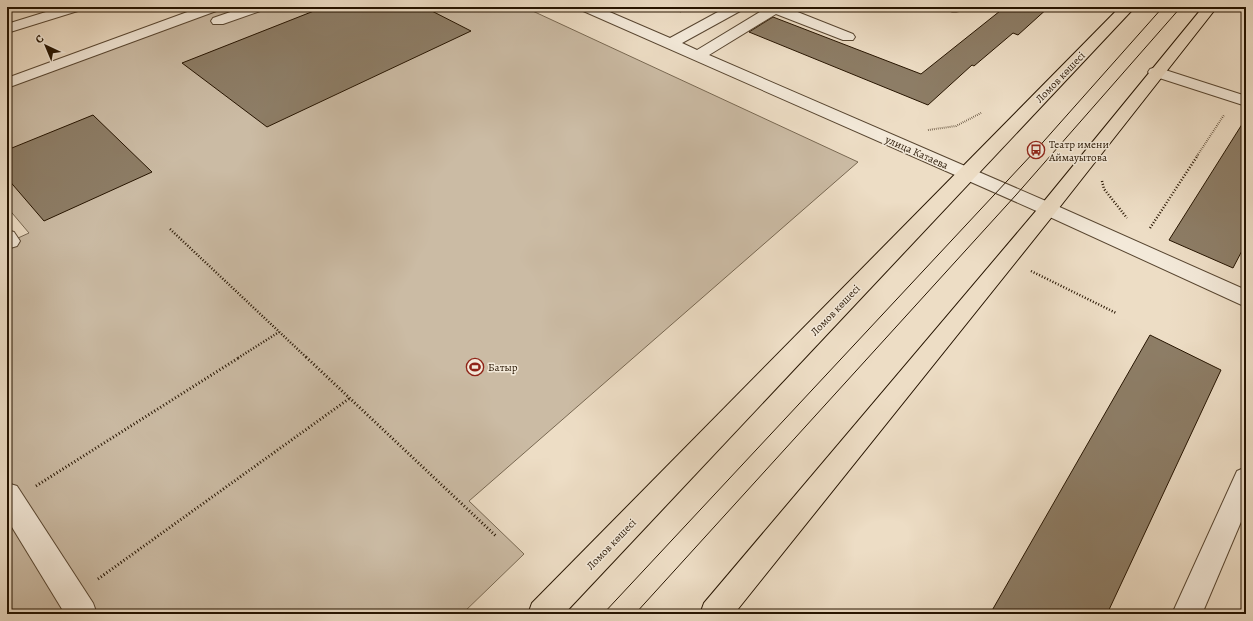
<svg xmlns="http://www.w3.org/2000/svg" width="1253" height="621" viewBox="0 0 1253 621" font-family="Alegreya,serif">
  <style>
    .green { fill: #cbbba4; stroke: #786852 }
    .building { fill: #8d7d66; stroke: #261400 }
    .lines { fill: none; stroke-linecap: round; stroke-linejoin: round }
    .minor-casing { stroke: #584631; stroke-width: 2 }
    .major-casing { stroke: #261400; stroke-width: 2 }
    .path-far2 { stroke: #261400; stroke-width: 2; stroke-dasharray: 0.5 1.5; stroke-linecap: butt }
    .path-far1 { stroke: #261400; stroke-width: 2.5; stroke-dasharray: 1 2; stroke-linecap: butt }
    .path { stroke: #261400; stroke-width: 3; stroke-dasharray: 1 2.5; stroke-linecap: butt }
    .minor { fill: #f3e9d9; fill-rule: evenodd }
    .major { fill: #edddc5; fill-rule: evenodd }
    .tram { stroke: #261400; stroke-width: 1 }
    .labels { text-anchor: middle; stroke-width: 3; stroke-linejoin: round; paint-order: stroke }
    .street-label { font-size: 11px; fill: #261400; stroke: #f3e9d9 }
    .poi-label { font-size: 11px; fill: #261400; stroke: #f3e9d9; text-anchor: start }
  </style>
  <rect width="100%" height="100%" fill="#edddc5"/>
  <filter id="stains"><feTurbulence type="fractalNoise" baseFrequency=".005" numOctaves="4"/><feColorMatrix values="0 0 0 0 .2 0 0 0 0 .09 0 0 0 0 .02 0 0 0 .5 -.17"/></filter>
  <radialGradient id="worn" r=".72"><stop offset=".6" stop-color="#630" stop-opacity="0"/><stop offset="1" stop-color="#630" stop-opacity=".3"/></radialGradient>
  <polygon class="green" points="226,7 524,7 858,162 469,501 524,554 462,614 7,614 7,243 29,233 7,207 7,88"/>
  <g class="building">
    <polygon points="324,7 424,7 471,31 267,127 182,63"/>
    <polygon points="1005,7 1049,7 1018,35 1013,33 974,66 972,65 928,105 749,32 773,17 921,74"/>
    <polygon points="93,115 152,172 44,221 7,178 7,150"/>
    <polygon points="1246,118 1246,243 1233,268 1169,240"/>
    <polygon points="1150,335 1221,370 1107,614 990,614"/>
  </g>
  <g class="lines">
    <defs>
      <g id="minor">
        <polygon points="62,7 83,7 81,10 7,33 7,24"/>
        <polygon points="201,7 221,7 219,10 7,88 7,78"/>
        <polygon points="245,7 265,7 263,10 223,24 213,24 211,21 213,18"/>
        <polygon points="579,7 598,7 670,38 727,7 744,7 742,10 682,43 697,50 768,7 785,7 853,34 855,37 853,40 843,40 776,14 709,55 1055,205 1246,290 1246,307 1041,213 581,10"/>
        <path d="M 945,7 L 960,7 L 961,8 L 959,11 C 953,12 949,12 945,7 Z"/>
        <polygon points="1156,67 1246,96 1246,106 1150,75 1148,72 1150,69"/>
        <polygon points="7,230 14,232 20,241 17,246 7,249"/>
        <polygon points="1246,467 1246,510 1202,614 1172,614 1237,471"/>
        <polygon points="7,483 17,486 93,603 97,614 65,614 7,519"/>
      </g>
      <g id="major">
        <polygon points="1120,7 1135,7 564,614 528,614 532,603"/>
        <polygon points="1203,7 1217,7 1055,213 734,614 700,614 704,603 1041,205"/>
      </g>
    </defs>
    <use href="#minor" class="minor-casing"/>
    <use href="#major" class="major-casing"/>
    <g class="path-far2">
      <polyline points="669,7 682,12"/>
      <polyline points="928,130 956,126 981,113"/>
      <polyline points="1197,156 1224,115"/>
    </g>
    <g class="path-far1">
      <polyline points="1102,181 1104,189 1127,218"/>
      <polyline points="1150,228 1198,155"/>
      <polyline points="170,229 307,358"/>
      <polyline points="1031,271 1116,313"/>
      <polyline points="238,358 279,332"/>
    </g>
    <g class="path">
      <polyline points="306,357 497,537"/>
      <polyline points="36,486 240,357"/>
      <polyline points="98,579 350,398"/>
    </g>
    <use href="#minor" class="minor"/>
    <use href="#major" class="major"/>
    <g class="tram">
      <polyline points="603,614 1036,150 1163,7"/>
      <polyline points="635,614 1016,195 1181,7"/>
    </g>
  </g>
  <defs>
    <symbol id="bus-ring" viewBox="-11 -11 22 22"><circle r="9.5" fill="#f3e9d9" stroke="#8f2418" stroke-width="1.5"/><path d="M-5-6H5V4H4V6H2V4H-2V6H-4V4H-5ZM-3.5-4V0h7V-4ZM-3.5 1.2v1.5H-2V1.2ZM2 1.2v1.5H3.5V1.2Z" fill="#8f2418"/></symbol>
    <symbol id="stadium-ring" viewBox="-11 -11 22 22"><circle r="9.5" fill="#f3e9d9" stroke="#8f2418" stroke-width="1.5"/><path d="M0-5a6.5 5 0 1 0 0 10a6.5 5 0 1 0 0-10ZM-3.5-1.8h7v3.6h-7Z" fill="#8f2418"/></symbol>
  </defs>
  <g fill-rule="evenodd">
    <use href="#bus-ring" x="1026" y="140" width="20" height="20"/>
    <use href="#stadium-ring" x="465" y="357" width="20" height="20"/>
  </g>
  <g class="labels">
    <g class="street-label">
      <text transform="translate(1060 77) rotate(-46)" y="4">Ломов көшесі</text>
      <text transform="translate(917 152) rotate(24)" y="4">улица Катаева</text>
      <text transform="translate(835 310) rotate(-46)" y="4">Ломов көшесі</text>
      <text transform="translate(611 544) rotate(-46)" y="4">Ломов көшесі</text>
    </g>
    <g class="poi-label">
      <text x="1049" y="148">Театр имени<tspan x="1049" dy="13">Аймауытова</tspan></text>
      <text x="488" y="371">Батыр</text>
    </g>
  </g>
  <rect width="1253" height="621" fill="none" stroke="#edddc5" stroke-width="24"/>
  <rect x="8" y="8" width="1237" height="605" fill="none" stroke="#261400" stroke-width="2"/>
  <rect x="12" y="12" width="1229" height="597" fill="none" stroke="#261400"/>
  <g transform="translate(46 46) rotate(316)" stroke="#f3e9d9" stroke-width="3" paint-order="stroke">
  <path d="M0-3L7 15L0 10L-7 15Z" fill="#261400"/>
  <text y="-6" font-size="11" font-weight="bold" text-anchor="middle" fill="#261400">С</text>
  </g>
  <rect width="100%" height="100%" filter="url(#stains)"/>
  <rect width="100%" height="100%" fill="url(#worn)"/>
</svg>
